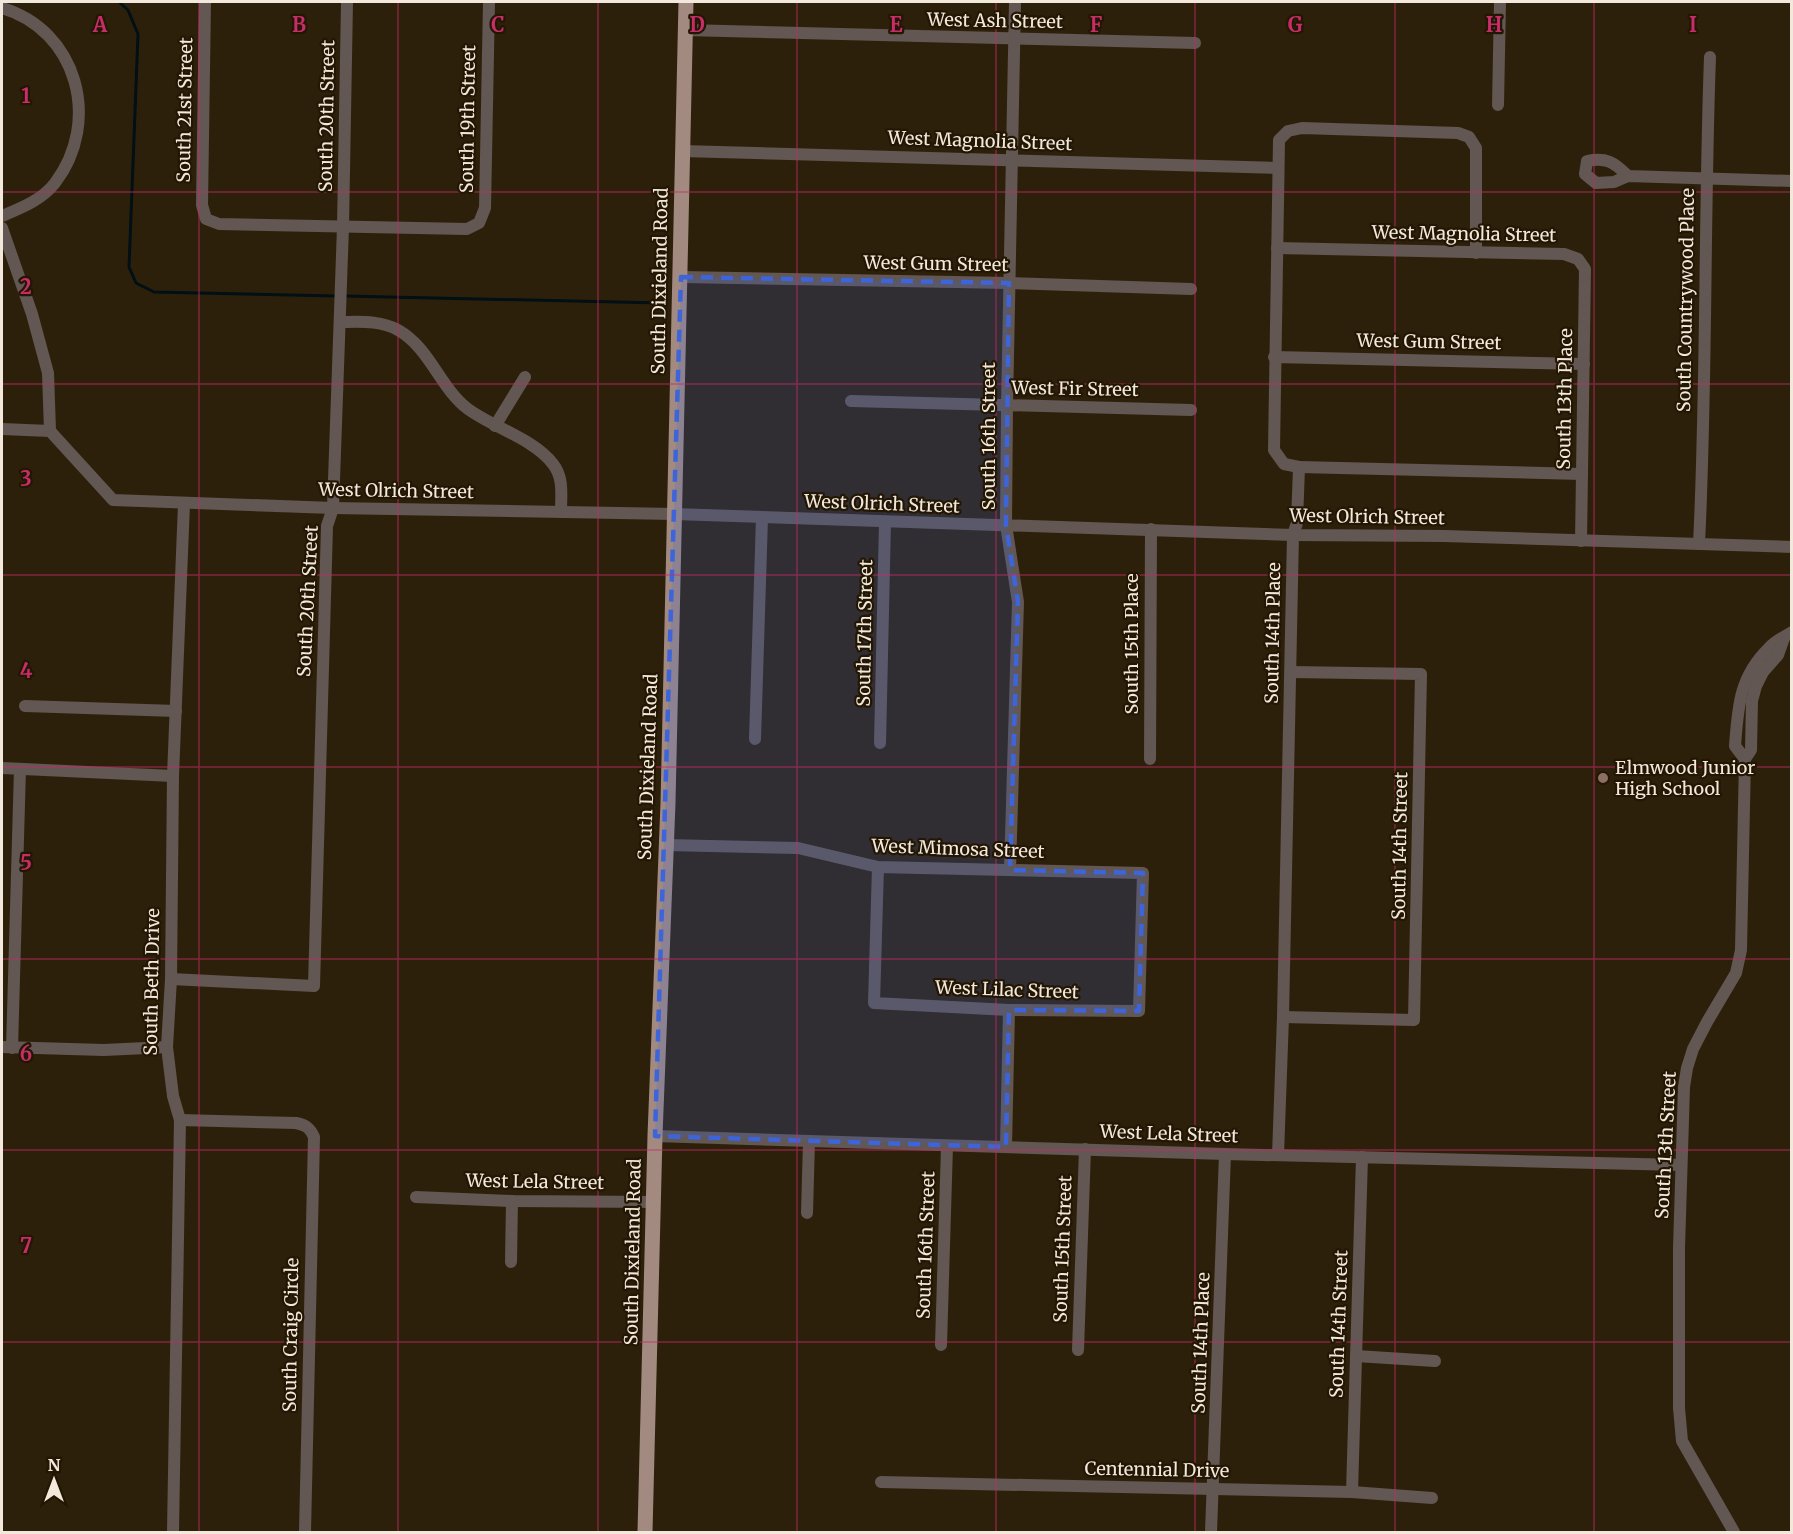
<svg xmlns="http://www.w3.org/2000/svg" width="1793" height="1534" viewBox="0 0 1793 1534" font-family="Merriweather,serif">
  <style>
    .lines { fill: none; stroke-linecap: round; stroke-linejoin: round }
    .stream { stroke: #020f14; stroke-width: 3 }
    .minor { stroke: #625752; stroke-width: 12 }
    .major { stroke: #a28a80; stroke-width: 15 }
    .marked { fill: #3d65d9; fill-opacity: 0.2; stroke: #3d65d9; stroke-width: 4.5; stroke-dasharray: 12 8; stroke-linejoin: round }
    .grid { fill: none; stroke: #c72d68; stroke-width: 1.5; stroke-opacity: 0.55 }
    .education-dot { fill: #8d6e63; stroke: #231603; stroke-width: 2 }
    .labels { text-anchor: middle; stroke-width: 4.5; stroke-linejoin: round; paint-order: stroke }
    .street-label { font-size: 18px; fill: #f2e9dc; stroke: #231603 }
    .poi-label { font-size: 18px; fill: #f2e9dc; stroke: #231603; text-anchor: start }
    .grid-label { font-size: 20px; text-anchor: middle; font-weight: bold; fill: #c72d68; stroke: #231603; stroke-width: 4.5; stroke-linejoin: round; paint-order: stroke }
  </style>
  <rect width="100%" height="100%" fill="#2d200b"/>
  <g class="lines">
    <g class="stream">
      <polyline points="119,2 128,10 138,34 129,267 136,283 154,292 338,296"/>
      <polyline points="345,296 662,303"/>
    </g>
    <g class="minor">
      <polyline points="205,2 202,205 206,219 219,224 467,229 479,223 485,208 489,2"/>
      <path d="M 2,8 C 77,30 102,121 55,183 C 42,200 21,208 2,216"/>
      <polyline points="685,30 1195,43"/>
      <polyline points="1498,105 1500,2"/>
      <polyline points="682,151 1277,168"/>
      <path d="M 1628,176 C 1614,162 1606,157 1587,161 L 1585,174 L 1596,183 L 1614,182 L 1628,176 L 1792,181"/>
      <polyline points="2,228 32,314 48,373 50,431"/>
      <polyline points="1277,248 1564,254 1578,259 1585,269 1581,541"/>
      <polyline points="681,277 1009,283 1191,289"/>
      <path d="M 340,322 C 359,322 380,320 398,330 C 430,348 440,388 468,409 C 494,428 534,439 553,464 C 564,478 561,495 561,512"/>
      <polyline points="1274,357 1584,364"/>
      <polyline points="851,401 1191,410"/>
      <polyline points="495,426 525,377"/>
      <polyline points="2,429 50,431 113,500 333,508 674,514 1293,535 1444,536 1792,547"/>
      <polyline points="1299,467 1582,474"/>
      <path d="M 1699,544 C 1707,382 1704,219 1710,57"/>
      <polyline points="25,706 176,711"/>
      <polyline points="755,739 762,518"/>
      <polyline points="880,743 885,522"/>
      <polyline points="1150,759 1151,529"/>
      <path d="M 1745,759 L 1735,746 C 1738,707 1739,677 1769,648 C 1775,641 1784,637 1792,632"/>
      <polyline points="2,768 173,776"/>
      <polyline points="666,845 798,848 878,867 1143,873 1139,1011 1009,1010 874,1003 878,867"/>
      <polyline points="1010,870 1018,602 1006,525 1007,406 1015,2"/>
      <polyline points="171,979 314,986 327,526 333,508 343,227 347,2"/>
      <polyline points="1283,1017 1414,1020 1421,674 1291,672"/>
      <polyline points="2,1047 104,1050 167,1047"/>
      <polyline points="12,1048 20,769"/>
      <path d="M 180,1120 L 296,1123 C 306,1125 310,1128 314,1137 L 305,1532"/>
      <polyline points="655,1136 1225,1154 1681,1165"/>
      <polyline points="1006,1147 1009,1010"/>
      <polyline points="1278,1155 1283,1017 1293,535 1297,523 1299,467 1284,464 1274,450 1279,140 1288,131 1302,128 1458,133 1469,137 1476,148 1476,253"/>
      <polyline points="416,1197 512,1201 654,1202"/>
      <polyline points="807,1213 809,1141"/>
      <polyline points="511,1262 512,1201"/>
      <polyline points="941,1345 947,1146"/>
      <polyline points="1078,1350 1085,1149"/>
      <polyline points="1356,1356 1435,1361"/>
      <polyline points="881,1482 1352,1492 1432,1498"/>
      <polyline points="1352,1492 1362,1157"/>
      <polyline points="173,1532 180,1120 173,1096 167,1047 171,979 173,776 184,504"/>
      <polyline points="1211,1532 1225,1154"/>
      <polyline points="1734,1532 1682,1441 1679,1408 1679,1248 1684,1087 1687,1068 1693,1049 1707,1022 1736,973 1741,950 1745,759 1751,750 1752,701 1756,686 1763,672 1778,655 1784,638"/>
    </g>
    <polyline class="major" points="645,1532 655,1136 668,803 686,2"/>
  </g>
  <path class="marked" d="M 681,277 L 1009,283 L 1006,525 L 1018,602 L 1010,870 L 1143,873 L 1139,1011 L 1009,1010 L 1006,1147 L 655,1136 Z"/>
  <path class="grid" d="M 199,2 L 199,1532M 398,2 L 398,1532M 598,2 L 598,1532M 797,2 L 797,1532M 996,2 L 996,1532M 1195,2 L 1195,1532M 1395,2 L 1395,1532M 1594,2 L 1594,1532M 2,192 L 1792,192M 2,384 L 1792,384M 2,575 L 1792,575M 2,767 L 1792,767M 2,959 L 1792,959M 2,1150 L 1792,1150M 2,1342 L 1792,1342"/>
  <circle class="education-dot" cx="1603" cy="778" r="6"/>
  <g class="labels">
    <g class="street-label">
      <text transform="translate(995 21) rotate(1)" y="6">West Ash Street</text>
      <text transform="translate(185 110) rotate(-89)" y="6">South 21st Street</text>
      <text transform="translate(327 116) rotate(-89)" y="6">South 20th Street</text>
      <text transform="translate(468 119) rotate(-89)" y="6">South 19th Street</text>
      <text transform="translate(980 141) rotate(2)" y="6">West Magnolia Street</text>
      <text transform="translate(1464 234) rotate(1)" y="6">West Magnolia Street</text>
      <text transform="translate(936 264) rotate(1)" y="6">West Gum Street</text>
      <text transform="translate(660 281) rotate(-89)" y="6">South Dixieland Road</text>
      <text transform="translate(1686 300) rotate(-89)" y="6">South Countrywood Place</text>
      <text transform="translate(1429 342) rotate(1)" y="6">West Gum Street</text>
      <text transform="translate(1075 389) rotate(1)" y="6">West Fir Street</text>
      <text transform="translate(1565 399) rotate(-89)" y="6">South 13th Place</text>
      <text transform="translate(989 436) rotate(-90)" y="6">South 16th Street</text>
      <text transform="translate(396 491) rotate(1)" y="6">West Olrich Street</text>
      <text transform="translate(882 504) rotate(2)" y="6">West Olrich Street</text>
      <text transform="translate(1367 517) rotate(1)" y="6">West Olrich Street</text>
      <text transform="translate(308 601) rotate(-87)" y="6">South 20th Street</text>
      <text transform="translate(865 633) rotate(-89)" y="6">South 17th Street</text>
      <text transform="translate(1273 633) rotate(-89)" y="6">South 14th Place</text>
      <text transform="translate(1132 644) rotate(-90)" y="6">South 15th Place</text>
      <text transform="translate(648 767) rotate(-88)" y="6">South Dixieland Road</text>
      <text transform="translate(1400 846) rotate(-89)" y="6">South 14th Street</text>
      <text transform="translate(958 849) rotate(2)" y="6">West Mimosa Street</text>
      <text transform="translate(152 982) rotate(-89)" y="6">South Beth Drive</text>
      <text transform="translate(1007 990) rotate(2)" y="6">West Lilac Street</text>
      <text transform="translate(1169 1134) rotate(2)" y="6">West Lela Street</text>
      <text transform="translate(1666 1145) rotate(-87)" y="6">South 13th Street</text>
      <text transform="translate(535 1182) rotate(1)" y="6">West Lela Street</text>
      <text transform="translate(926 1245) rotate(-88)" y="6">South 16th Street</text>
      <text transform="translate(1063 1249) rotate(-88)" y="6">South 15th Street</text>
      <text transform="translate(633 1252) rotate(-89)" y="6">South Dixieland Road</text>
      <text transform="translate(1339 1324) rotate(-88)" y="6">South 14th Street</text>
      <text transform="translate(291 1335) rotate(-89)" y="6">South Craig Circle</text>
      <text transform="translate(1201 1343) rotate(-88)" y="6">South 14th Place</text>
      <text transform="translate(1157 1470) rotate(1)" y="6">Centennial Drive</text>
    </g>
    <g class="poi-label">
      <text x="1615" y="774">Elmwood Junior<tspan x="1615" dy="21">High School</tspan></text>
    </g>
  </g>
  <g class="grid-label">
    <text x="100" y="32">A</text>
    <text x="299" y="32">B</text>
    <text x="498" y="32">C</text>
    <text x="697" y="32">D</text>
    <text x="896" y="32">E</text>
    <text x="1096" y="32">F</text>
    <text x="1295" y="32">G</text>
    <text x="1494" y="32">H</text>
    <text x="1693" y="32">I</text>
    <text x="26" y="103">1</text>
    <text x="26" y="294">2</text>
    <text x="26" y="486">3</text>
    <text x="26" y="678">4</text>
    <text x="26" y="870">5</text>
    <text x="26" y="1061">6</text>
    <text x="26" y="1253">7</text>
  </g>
  <rect width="1793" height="1534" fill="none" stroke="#f2e9dc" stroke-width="6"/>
  <g transform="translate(54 1480)" stroke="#231603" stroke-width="4.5" paint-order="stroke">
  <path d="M0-4.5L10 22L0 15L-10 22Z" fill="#f2e9dc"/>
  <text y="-9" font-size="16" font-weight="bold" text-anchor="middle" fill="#f2e9dc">N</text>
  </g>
</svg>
